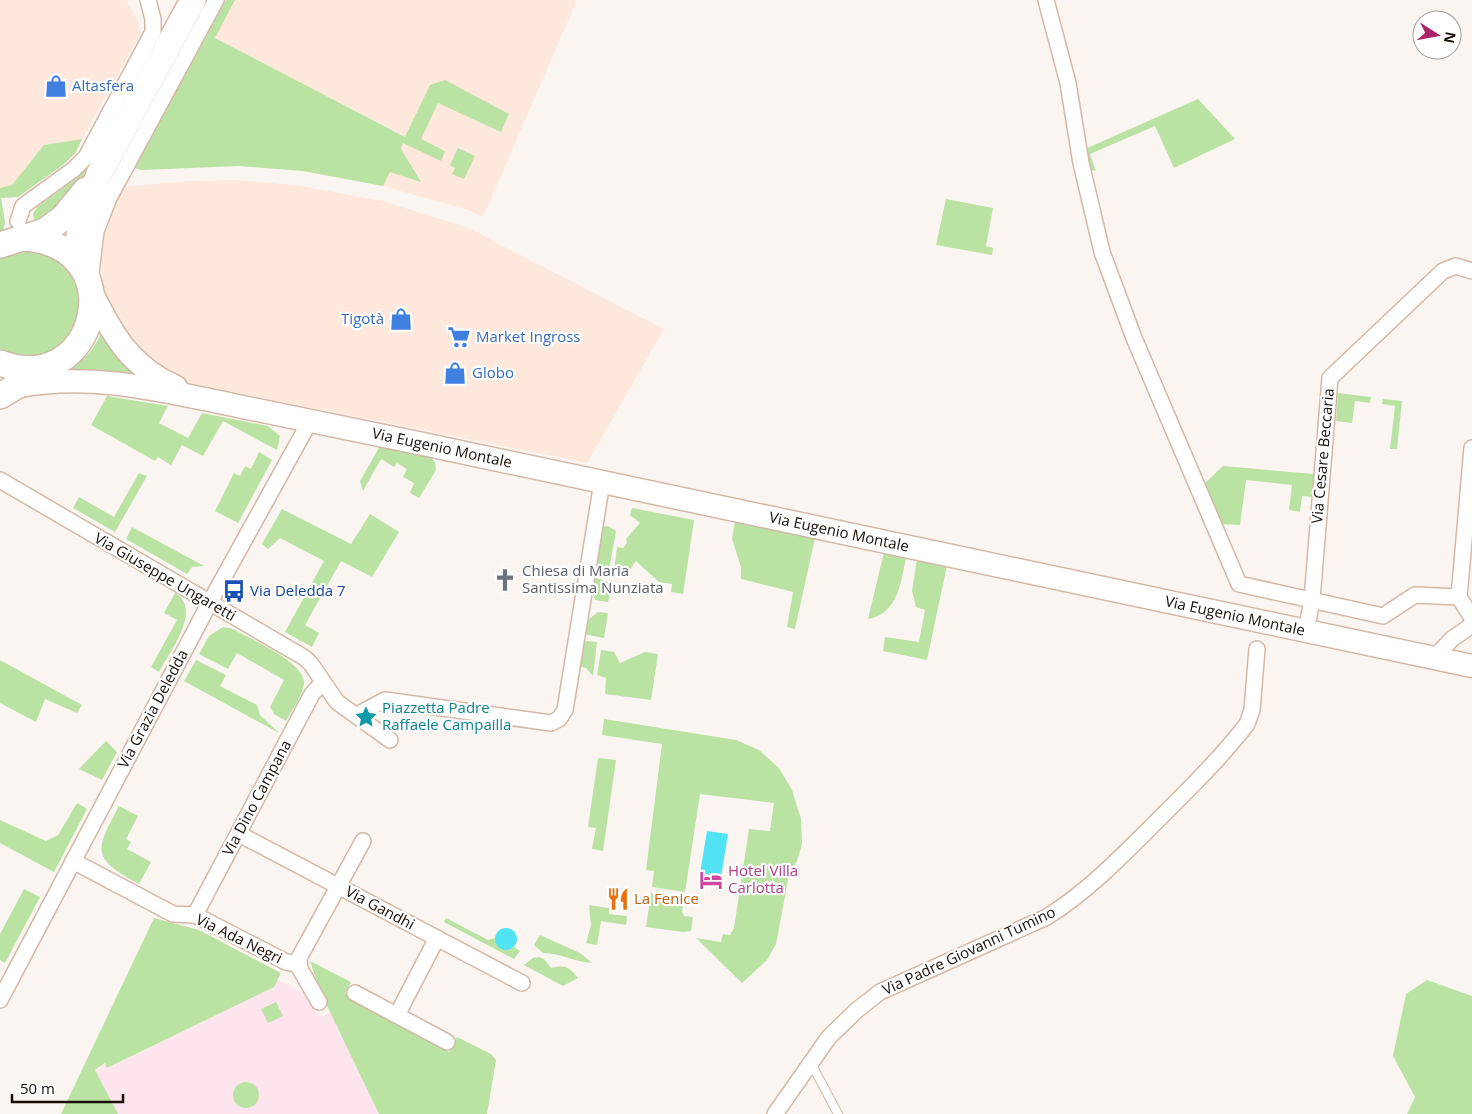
<svg xmlns="http://www.w3.org/2000/svg" width="1472" height="1114" viewBox="0 0 1472 1114" font-family="'Open Sans',sans-serif">
  <style>
    .commercial { fill: #fee7db }
    .education { fill: #fee4ec }
    .green { fill: #b9e2a3 }
    .water { fill: #51e2f3 }
    .lines { fill: none; stroke-linecap: round; stroke-linejoin: round }
    .lane-casing { stroke: #d4b8a7; stroke-width: 10 }
    .street-casing { stroke: #d4b8a7; stroke-width: 18 }
    .secondary-casing { stroke: #d4b8a7; stroke-width: 25 }
    .primary-casing { stroke: #d4b8a7; stroke-width: 28 }
    .lane { stroke: #fff; stroke-width: 8 }
    .street { stroke: #fff; stroke-width: 15 }
    .secondary { stroke: #fff; stroke-width: 22 }
    .primary { stroke: #fff; stroke-width: 25 }
    .labels { text-anchor: middle; stroke-width: 4.5; stroke-linejoin: round; paint-order: stroke }
    .shop-label { font-size: 15px; fill: #366cbe; stroke: #fff; text-anchor: start }
    .street-label { font-size: 15px; fill: #160d07; stroke: #fff }
    .worship-label { font-size: 15px; fill: #5b616d; stroke: #fff; text-anchor: start }
    .transit-label { font-size: 15px; fill: #164399; stroke: #fff; text-anchor: start }
    .culture-label { font-size: 15px; fill: #0d838f; stroke: #fff; text-anchor: start }
    .hotel-label { font-size: 15px; fill: #b23c85; stroke: #fff; text-anchor: start }
    .food-label { font-size: 15px; fill: #c56008; stroke: #fff; text-anchor: start }
  </style>
  <rect width="100%" height="100%" fill="#fbf5f1"/>
  <g class="commercial">
    <polygon points="0,0 125,0 138,20 141,33 82,139 44,145 12,186 0,188"/>
    <polygon points="226,0 577,0 483,217 468,210 383,186 406,137 208,34"/>
    <polygon points="238,180 300,186 382,201 466,227 664,329 587,463 189,383 171,377 137,351 114,316 106,297 102,273 100,252 103,235 123,187 189,181"/>
  </g>
  <polygon class="education" points="278,980 311,997 320,1017 332,1012 379,1114 118,1114 95,1071 106,1063 108,1068 274,987"/>
  <g class="green">
    <polygon points="226,0 235,0 215,38 405,137 430,85 445,80 509,114 501,132 438,103 421,139 445,151 441,161 403,143 401,149 421,182 390,172 383,186 303,171 239,166 141,170 135,168"/>
    <polygon points="1198,99 1235,139 1174,168 1155,126 1090,154 1096,171 1090,170 1085,149"/>
    <polygon points="82,139 76,152 63,165 18,197 1,198 5,222 3,232 0,232 0,188 12,185 44,145"/>
    <polygon points="458,148 475,156 464,179 452,174 455,168 450,165"/>
    <polygon points="88,167 73,193 36,226 33,214 37,207 74,180"/>
    <polygon points="946,199 993,208 986,246 993,248 992,255 936,245"/>
    <polygon points="13,248 64,260 82,291 77,327 51,352 34,357 16,356 0,349 0,255"/>
    <path d="M 102,331 L 134,372 L 133,376 L 75,372 L 69,369 C 85,360 95,349 102,331 Z"/>
    <polygon points="1338,393 1371,397 1370,403 1355,401 1352,423 1336,421"/>
    <polygon points="107,396 168,406 159,423 188,438 202,413 268,426 280,436 277,450 223,421 203,456 182,445 171,465 158,457 155,461 91,425"/>
    <polygon points="1383,399 1402,401 1397,449 1390,449 1395,406 1382,404"/>
    <polygon points="380,446 430,457 435,462 436,470 419,498 410,493 414,483 403,477 407,469 397,463 394,467 381,459 363,491 360,481"/>
    <polygon points="259,452 272,460 238,523 215,511 234,473 240,476 245,466 251,469"/>
    <polygon points="1223,466 1314,474 1312,497 1302,496 1300,512 1289,510 1292,485 1246,480 1240,525 1221,524 1204,484"/>
    <polygon points="139,473 147,476 115,532 73,508 79,497 114,517"/>
    <polygon points="632,508 694,520 683,594 671,592 672,584 659,582 636,561 628,572 614,570 617,547 623,548 627,543 626,539 640,523 630,515"/>
    <polygon points="282,509 351,544 370,514 399,532 372,577 341,561 305,625 319,633 312,647 285,632 324,561 280,538 268,549 262,544"/>
    <polygon points="735,521 815,538 795,629 787,627 793,592 741,579 741,567 732,539"/>
    <polygon points="608,526 616,531 608,576 594,573 602,527"/>
    <polygon points="132,527 204,566 192,567 187,574 126,539"/>
    <path d="M 884,552 L 906,557 C 901,582 898,614 868,619 Z"/>
    <polygon points="917,559 947,565 927,660 883,651 885,637 919,642 925,610 916,607 912,591"/>
    <polygon points="593,577 612,583 608,602 595,600 591,589"/>
    <path d="M 175,593 C 203,609 170,652 159,672 L 151,667 L 177,620 L 164,613 Z"/>
    <polygon points="598,612 608,613 604,638 583,634 585,622"/>
    <path d="M 223,627 L 233,629 C 249,638 304,662 304,682 C 304,694 292,710 286,721 L 274,714 L 270,707 L 284,680 L 237,653 L 228,669 L 199,654 L 209,636 Z"/>
    <polygon points="587,641 597,642 593,676 586,668 578,666 582,642"/>
    <polygon points="601,650 614,652 620,663 645,652 658,654 651,700 605,694 606,678 597,675"/>
    <polygon points="0,660 82,705 77,713 45,699 36,722 0,703"/>
    <polygon points="196,660 226,675 220,686 257,705 260,715 279,733 184,681"/>
    <polygon points="604,719 736,740 759,750 779,768 792,790 801,819 802,844 797,861 789,875 776,944 767,960 742,983 696,938 721,942 723,934 730,935 734,928 749,829 770,831 774,803 700,794 685,892 652,887 654,871 646,870 662,744 602,735"/>
    <polygon points="106,741 117,752 102,780 79,769"/>
    <polygon points="598,758 616,760 603,851 592,849 596,828 588,827"/>
    <polygon points="77,803 87,809 54,872 0,843 0,820 46,841 58,835"/>
    <path d="M 119,806 L 138,816 L 126,839 L 131,842 L 127,849 L 151,862 L 139,884 C 91,858 95,851 119,806 Z"/>
    <polygon points="24,889 40,897 5,963 0,960 0,934"/>
    <polygon points="651,893 684,898 682,912 684,916 693,917 691,931 683,932 646,927"/>
    <polygon points="589,905 609,908 609,914 627,916 626,925 601,921 597,945 586,943 591,925"/>
    <polygon points="154,918 199,930 281,973 274,987 107,1068 105,1063 95,1070 118,1114 61,1114"/>
    <polygon points="446,918 488,940 495,938 496,944 509,950 514,947 520,951 514,959 444,922"/>
    <path d="M 540,935 L 580,953 L 592,963 C 574,962 561,953 543,953 L 534,945 Z"/>
    <path d="M 539,957 L 544,959 L 551,968 C 565,965 568,966 578,978 L 563,986 L 524,965 L 533,958 Z"/>
    <polygon points="310,961 351,982 345,993 449,1052 457,1037 491,1054 496,1060 487,1114 379,1114 320,991"/>
    <polygon points="1427,980 1472,996 1472,1114 1407,1114 1415,1097 1393,1056 1406,994"/>
    <polygon points="276,1002 283,1016 268,1023 261,1009"/>
    <circle cx="246" cy="1095" r="13"/>
  </g>
  <g class="water">
    <polygon points="707,831 728,834 721,877 700,873"/>
    <circle cx="506" cy="939" r="11"/>
  </g>
  <g class="lines">
    <defs>
      <polyline id="lane" points="811,1063 838,1114"/>
      <g id="street">
        <polyline points="1046,0 1068,83 1081,163 1102,252 1134,338 1239,584 1383,616 1415,595 1459,597"/>
        <polyline points="18,221 23,206 74,169 86,157 153,32 153,19 148,0"/>
        <polyline points="91,273 96,231 109,198 216,0"/>
        <polyline points="1472,448 1459,597 1472,618"/>
        <polyline points="0,480 305,658 311,664 337,702 390,740"/>
        <polyline points="1306,631 1312,600 1330,378 1443,271 1456,266 1472,271"/>
        <polyline points="1434,658 1452,639 1472,625"/>
        <polyline points="357,715 385,700 551,723 559,719 565,710 602,482"/>
        <polyline points="239,834 522,983"/>
        <polyline points="73,861 173,914 195,915 286,962 298,964"/>
        <polyline points="195,915 312,694 323,682"/>
        <polyline points="355,993 447,1042"/>
        <polyline points="0,1000 209,604 310,421"/>
        <polyline points="319,1002 300,969 299,958 363,841"/>
        <polyline points="397,1015 437,938"/>
        <path d="M 775,1114 L 829,1037 L 857,1010 L 880,992 L 1047,917 C 1088,891 1121,857 1156,822 C 1187,791 1220,759 1247,724 L 1252,710 L 1257,649"/>
      </g>
      <g id="secondary">
        <path d="M 92,293 C 113,336 131,367 176,387"/>
        <path d="M 20,386 C 91,372 164,391 233,405 C 297,418 360,431 423,444 C 773,515 1122,592 1472,666"/>
      </g>
      <g id="primary">
        <polyline points="0,245 45,231 63,218 86,190"/>
        <polyline points="80,264 79,236 83,218 99,174 193,0"/>
        <path d="M 0,363 C 98,400 135,243 22,238"/>
        <polyline points="0,396 45,369"/>
      </g>
    </defs>
    <use href="#lane" class="lane-casing"/>
    <use href="#street" class="street-casing"/>
    <use href="#secondary" class="secondary-casing"/>
    <use href="#primary" class="primary-casing"/>
    <use href="#lane" class="lane"/>
    <use href="#street" class="street"/>
    <use href="#secondary" class="secondary"/>
    <use href="#primary" class="primary"/>
  </g>
  <defs>
    <symbol id="shop-bare" viewBox="-9 -9 18 18"><path d="M-5-2.5h2.3a2.7 3.5 0 0 1 5.4 0H5L5.5 6h-11ZM-1.5-2.5h3a1.5 2.3 0 0 0-3 0Z" fill="#3f7fe0" stroke="#fff" stroke-width="2.5" paint-order="stroke"/></symbol>
    <symbol id="supermarket-bare" viewBox="-9 -9 18 18"><path d="M-6-5.5h2.5l.6 2H6L4.5 2H-2.5L-4.4-4H-6ZM-1.5 3.2a1.3 1.3 0 1 0 .1 0ZM3 3.2a1.3 1.3 0 1 0 .1 0Z" fill="#3f7fe0" stroke="#fff" stroke-width="2.5" paint-order="stroke"/></symbol>
    <symbol id="church-bare" viewBox="-9 -9 18 18"><path d="M-1.2-6h2.4v3.5h3.3v2.4h-3.3V6h-2.4V-.1h-3.3v-2.4h3.3Z" fill="#6b7280" stroke="#fff" stroke-width="2.5" paint-order="stroke"/></symbol>
    <symbol id="bus-bare" viewBox="-9 -9 18 18"><path d="M-5-6H5V4H4V6H2V4H-2V6H-4V4H-5ZM-3.5-4V0h7V-4ZM-3.5 1.2v1.5H-2V1.2ZM2 1.2v1.5H3.5V1.2Z" fill="#1a4fb4" stroke="#fff" stroke-width="2.5" paint-order="stroke"/></symbol>
    <symbol id="sight-bare" viewBox="-9 -9 18 18"><path d="M0-6L1.8-2.2L6-1.7L2.9 1.2L3.7 5.4L0 3.3L-3.7 5.4L-2.9 1.2L-6-1.7L-1.8-2.2Z" fill="#0f9aa8" stroke="#fff" stroke-width="2.5" paint-order="stroke"/></symbol>
    <symbol id="hotel-bare" viewBox="-9 -9 18 18"><path d="M-6-4.5h1.5V1H6V5H4.5V3h-9V5H-6ZM-4 0a1.8 1.8 0 1 1 3.6 0ZM.5 0V-2.5h3Q6-2.5 6 0Z" fill="#d1479c" stroke="#fff" stroke-width="2.5" paint-order="stroke"/></symbol>
    <symbol id="restaurant-bare" viewBox="-9 -9 18 18"><path d="M-5-6h1v4h1v-4h1v4h1v-4h1v5L-1.5 .5V6h-2V.5L-5-1ZM5-6V6H3V1.5H1.5Q1.5-4 5-6Z" fill="#e8710a" stroke="#fff" stroke-width="2.5" paint-order="stroke"/></symbol>
  </defs>
  <g fill-rule="evenodd">
    <use href="#shop-bare" x="40" y="70" width="32" height="32"/>
    <use href="#shop-bare" x="385" y="303" width="32" height="32"/>
    <use href="#supermarket-bare" x="443" y="321" width="32" height="32"/>
    <use href="#shop-bare" x="439" y="357" width="32" height="32"/>
    <use href="#church-bare" x="489" y="564" width="32" height="32"/>
    <use href="#bus-bare" x="218" y="575" width="32" height="32"/>
    <use href="#sight-bare" x="350" y="701" width="32" height="32"/>
    <use href="#hotel-bare" x="695" y="864" width="32" height="32"/>
    <use href="#restaurant-bare" x="602" y="883" width="32" height="32"/>
  </g>
  <g class="labels">
    <g class="shop-label">
      <text x="72" y="91">Altasfera</text>
      <text x="384" y="324" text-anchor="end">Tigotà</text>
      <text x="476" y="342">Market Ingross</text>
      <text x="472" y="378">Globo</text>
    </g>
    <g class="street-label">
      <text transform="translate(442 448) rotate(12)" y="5">Via Eugenio Montale</text>
      <text transform="translate(1323 456) rotate(-85)" y="5">Via Cesare Beccaria</text>
      <text transform="translate(839 532) rotate(12)" y="5">Via Eugenio Montale</text>
      <text transform="translate(165 577) rotate(30)" y="5">Via Giuseppe Ungaretti</text>
      <text transform="translate(1235 616) rotate(12)" y="5">Via Eugenio Montale</text>
      <text transform="translate(153 709) rotate(-62)" y="5">Via Grazia Deledda</text>
      <text transform="translate(257 798) rotate(-62)" y="5">Via Dino Campana</text>
      <text transform="translate(380 908) rotate(28)" y="5">Via Gandhi</text>
      <text transform="translate(239 939) rotate(26)" y="5">Via Ada Negri</text>
      <text transform="translate(969 951) rotate(-25)" y="5">Via Padre Giovanni Tumino</text>
    </g>
    <g class="worship-label">
      <text x="522" y="576">Chiesa di Maria<tspan x="522" dy="17">Santissima Nunziata</tspan></text>
    </g>
    <g class="transit-label">
      <text x="250" y="596">Via Deledda 7</text>
    </g>
    <g class="culture-label">
      <text x="382" y="713">Piazzetta Padre<tspan x="382" dy="17">Raffaele Campailla</tspan></text>
    </g>
    <g class="hotel-label">
      <text x="728" y="876">Hotel Villa<tspan x="728" dy="17">Carlotta</tspan></text>
    </g>
    <g class="food-label">
      <text x="634" y="904">La Fenice</text>
    </g>
  </g>
  <g transform="translate(1437 35) rotate(101)"><circle r="24" fill="#ffffff" stroke="#a29e9c"/>
  <path d="M0-4L9 19L0 12L-9 19Z" fill="#ab2367"/>
  <text y="-8" font-size="14" font-weight="bold" text-anchor="middle" fill="#160d07">N</text>
  </g>
  <path d="M12 1094v8h111v-8" fill="none" stroke="#160d07" stroke-width="2.5"/>
  <text x="20" y="1094" font-size="15" fill="#160d07" stroke="#ffffff" stroke-width="4" paint-order="stroke">50 m</text>
</svg>
